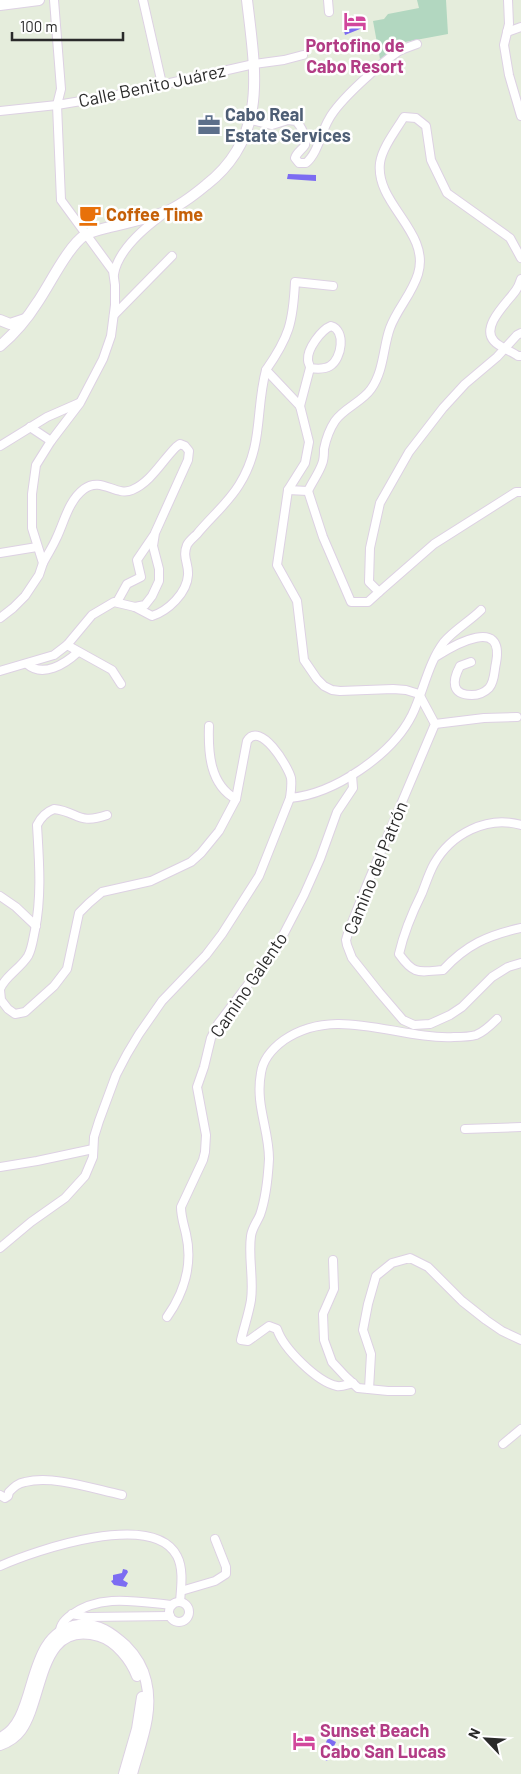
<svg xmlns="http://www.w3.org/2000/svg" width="521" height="1774" viewBox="0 0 521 1774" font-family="Barlow,sans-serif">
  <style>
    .cemetery { fill: #b2d7c0 }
    .water { fill: #7c6cf2 }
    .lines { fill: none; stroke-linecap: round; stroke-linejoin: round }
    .street-casing { stroke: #ddd1e3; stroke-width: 10 }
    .secondary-casing { stroke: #ddd1e3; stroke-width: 12 }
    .street { stroke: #fff; stroke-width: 8 }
    .secondary { stroke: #fff; stroke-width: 10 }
    .labels { text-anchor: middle; stroke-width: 5; stroke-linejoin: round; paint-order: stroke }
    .hotel-label { font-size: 18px; font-weight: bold; fill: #b23c85; stroke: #fff }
    .street-label { font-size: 18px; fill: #2a2a2a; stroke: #fff }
    .service-label { font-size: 18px; font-weight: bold; fill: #4e5e75; stroke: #fff; text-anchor: start }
    .food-label { font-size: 18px; font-weight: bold; fill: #c56008; stroke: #fff; text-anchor: start }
  </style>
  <rect width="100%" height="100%" fill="#e5eddc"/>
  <polygon class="cemetery" points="417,0 446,0 448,34 405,42 380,59 373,21 384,19 388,14 419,8"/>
  <g class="water">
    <polygon points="364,23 365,27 345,35 344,31"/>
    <polygon points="288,174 316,175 316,181 287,179"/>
    <polygon points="123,1569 127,1570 128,1572 123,1580 128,1583 126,1587 114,1585 111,1581 113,1580 113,1575 122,1573"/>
    <polygon points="328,1738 336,1742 327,1761 319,1757"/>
  </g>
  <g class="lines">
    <defs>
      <g id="street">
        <polyline points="143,0 162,84"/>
        <polyline points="328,0 329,12"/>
        <polyline points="508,0 509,24 504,45 509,75 521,116"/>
        <polyline points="507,32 521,27"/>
        <polyline points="0,111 57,105 117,95 254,64 284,60 303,55"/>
        <path d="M 251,120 L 272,125 L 288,120 L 296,121 C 301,126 307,138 305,145 C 302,150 297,152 295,158 L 299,163 L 306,163 C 318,153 321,132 329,119 C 339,100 381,63 399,51 C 405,48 411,46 417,44"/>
        <path d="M 114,274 C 118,250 143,229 162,215"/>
        <path d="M 521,279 C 520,282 519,286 516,290 C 509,301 480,326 494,341 C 499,347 511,351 518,356 L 521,356"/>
        <path d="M 333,286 L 295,282 C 293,323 289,337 266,370 L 300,406 L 309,442 L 305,463 L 288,490 L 277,565 L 297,601 L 304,660 L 317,679 L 324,686 L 332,690 L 340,691 L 393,689 L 406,690 L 419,694 L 435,724 L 366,887 L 349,930 L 346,940 L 347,945 L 352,958 L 379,992 L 403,1020 L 414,1025 L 430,1024 L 450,1015 L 462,1007 L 492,977 L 508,967 L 521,963"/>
        <polyline points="114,315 172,256"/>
        <path d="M 331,326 C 346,330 342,359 330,366 C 325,369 317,369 310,368 C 310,365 308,363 308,360 C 307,349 321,330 331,326 Z"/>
        <polyline points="300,406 310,368"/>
        <polyline points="30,427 51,441"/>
        <polyline points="0,446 47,417 79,403"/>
        <path d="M 288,490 L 308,491 C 312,482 319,473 322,464 C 324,460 324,454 324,449 C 326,439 329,430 335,421 C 344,408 362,402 371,389 C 384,371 383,347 390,328 C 397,309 412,294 418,274 C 431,232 375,204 380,163 C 382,148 396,130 404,117 L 416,118 L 426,126 L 431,160 L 447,193 L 510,238 L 521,258"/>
        <polyline points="308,491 323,537 351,602 368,602 379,592 369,582 370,548 380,503 409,452 443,408 465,384 497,357 517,335 521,333"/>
        <polyline points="0,553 37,547"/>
        <path d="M 43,563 C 47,555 52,548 56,539 C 64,523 68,501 84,489 C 101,476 116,497 132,490 C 151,482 162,461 176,447 L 180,444 L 185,446 L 189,451 L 188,460 L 155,533 L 153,546 L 159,569 L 159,581 L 152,596 L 145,605 L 135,607"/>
        <polyline points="379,592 434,544 516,492 521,492"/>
        <polyline points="117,602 127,584 141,577 137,560 154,535"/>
        <polyline points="0,618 13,608 25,596 39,575 43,563 32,528 32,494 36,465 51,441 80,403 103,359 111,336 115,305 115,285 113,271 61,200 57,105 61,89 54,0"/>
        <polyline points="67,645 112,670 121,684"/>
        <path d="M 437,656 C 454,645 505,616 496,663 C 494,671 495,681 489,688 C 484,693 478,695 472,695 C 451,695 452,681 460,666 L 471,662"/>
        <path d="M 27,664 C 43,678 65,664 78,652"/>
        <path d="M 0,671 L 54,655 L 67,645 L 92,615 L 114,602 L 135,607 L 152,616 C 168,611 187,593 188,575 C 189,564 182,557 187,545 C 189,541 194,537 197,534 C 211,517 228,503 239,485 C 264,445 255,411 266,370"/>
        <polyline points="435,724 484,718 517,717"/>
        <path d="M 209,726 C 208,753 210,785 236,799"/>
        <path d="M 521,825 C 487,815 451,834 434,864 C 429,873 426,883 422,893 C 412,913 404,932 399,954 C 414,975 418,972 443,970 C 466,945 488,935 521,928"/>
        <polyline points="0,896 16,907 36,926"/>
        <path d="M 0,989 C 5,976 20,969 28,956 C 32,949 33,939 35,930 C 42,895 39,860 37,825 C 41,817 46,812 54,809 C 79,812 78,825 107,815"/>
        <path d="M 0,990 L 1,1000 L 8,1009 L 15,1014 L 25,1012 L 54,986 L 67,969 L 79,913 L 89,903 L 102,892 L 151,881 L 191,862 L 201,853 L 219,831 L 236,799 L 247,741 C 260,720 288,766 291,778 C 292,785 291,791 290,798 C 334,794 392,755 412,715 C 423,693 428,663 444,642 C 454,630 470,621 481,610"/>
        <polyline points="465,1129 521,1127"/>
        <polyline points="0,1167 37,1161 93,1149"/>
        <polyline points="0,1248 31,1222 65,1198 85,1176 93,1157 94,1137 99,1121 116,1075 127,1054 139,1034 162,1001 206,955 222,934 259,876 290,798"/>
        <polyline points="333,1260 334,1289 323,1314 324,1340 332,1362 345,1376 358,1388 388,1391 411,1391"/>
        <path d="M 167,1317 C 184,1293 193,1264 186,1234 C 184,1225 181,1217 181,1207 L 203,1160 L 205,1152 L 206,1135 L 197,1087 L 204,1067 L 211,1038 L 218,1024 L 278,945 L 304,895 L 320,859 L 337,812 L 353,788 L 352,775"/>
        <path d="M 353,1383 C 348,1384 342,1387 337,1386 C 317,1382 283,1348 277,1329 L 269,1326 L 248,1341 L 241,1340 C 244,1327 249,1313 251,1300 C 254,1279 248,1257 251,1236 C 252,1228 257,1222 260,1215 C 266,1198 268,1177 269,1159 C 269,1129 255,1105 261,1073 C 263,1059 273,1048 284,1040 C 336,1004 398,1040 454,1037 C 461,1037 469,1037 476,1035 C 484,1032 491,1025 497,1019"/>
        <polyline points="369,1389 371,1354 363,1330 368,1304 376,1276 392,1263 410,1258 428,1267 462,1301 486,1320 502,1331 521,1340"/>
        <polyline points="503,1444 521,1429"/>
        <path d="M 0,1495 L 5,1498 L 8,1496 L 9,1492 C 14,1487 18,1483 25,1482 C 54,1475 93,1489 122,1495"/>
        <path d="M 0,1566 C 36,1550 153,1510 177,1556 C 184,1569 181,1588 180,1602"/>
        <polyline points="181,1591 215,1581 226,1574 226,1567 215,1539"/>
        <circle cx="179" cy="1612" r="10"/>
        <polyline points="72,1614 87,1617 170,1616"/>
        <path d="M 60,1634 C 59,1626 64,1620 71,1615 C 101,1593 138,1602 172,1605"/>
      </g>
      <g id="secondary">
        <polyline points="0,5 39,0"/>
        <polyline points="0,320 10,324 25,319"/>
        <path d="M 0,346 C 14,334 27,319 37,303 C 49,286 68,246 85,235 C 92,231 102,229 110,227 C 128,222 147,219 165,212 C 180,206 194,195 206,185 C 269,136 255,70 247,0"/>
        <path d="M 0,1738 C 41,1720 22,1633 79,1625 C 98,1623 112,1633 126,1646 C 135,1655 143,1668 146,1681 C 154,1713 140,1744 132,1774"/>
        <path d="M 0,1745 C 8,1742 16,1737 21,1730 C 44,1698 38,1618 99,1636 C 116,1641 131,1660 137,1676"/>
        <polyline points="124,1774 137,1729 142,1697"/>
      </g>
    </defs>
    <use href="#street" class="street-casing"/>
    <use href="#secondary" class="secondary-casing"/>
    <use href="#street" class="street"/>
    <use href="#secondary" class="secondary"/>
  </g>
  <defs>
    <symbol id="hotel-bare" viewBox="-9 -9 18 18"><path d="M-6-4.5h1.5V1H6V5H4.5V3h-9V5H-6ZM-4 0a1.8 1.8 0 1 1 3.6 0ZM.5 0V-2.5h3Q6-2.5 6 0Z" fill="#d1479c" stroke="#fff" stroke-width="2.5" paint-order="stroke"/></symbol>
    <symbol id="office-bare" viewBox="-9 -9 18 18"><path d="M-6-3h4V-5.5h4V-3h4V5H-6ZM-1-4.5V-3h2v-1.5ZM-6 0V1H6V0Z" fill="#5c6f8a" stroke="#fff" stroke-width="2.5" paint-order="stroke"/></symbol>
    <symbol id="cafe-bare" viewBox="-9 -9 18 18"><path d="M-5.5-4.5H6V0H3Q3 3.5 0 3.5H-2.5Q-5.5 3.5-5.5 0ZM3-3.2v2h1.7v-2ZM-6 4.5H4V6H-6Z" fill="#e8710a" stroke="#fff" stroke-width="2.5" paint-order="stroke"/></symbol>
  </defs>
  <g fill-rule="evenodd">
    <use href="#hotel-bare" x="339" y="5" width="32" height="32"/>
    <use href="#office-bare" x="193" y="109" width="32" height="32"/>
    <use href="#cafe-bare" x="74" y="199" width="32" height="32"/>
    <use href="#hotel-bare" x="288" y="1725" width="32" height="32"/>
  </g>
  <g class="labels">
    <g class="hotel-label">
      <text x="355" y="52">Portofino de<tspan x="355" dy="21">Cabo Resort</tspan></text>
      <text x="320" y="1737" text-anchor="start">Sunset Beach<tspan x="320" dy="21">Cabo San Lucas</tspan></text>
    </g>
    <g class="street-label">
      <text transform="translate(152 86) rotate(-12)" y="6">Calle Benito Juárez</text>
      <text transform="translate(376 868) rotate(-68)" y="6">Camino del Patrón</text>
      <text transform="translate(249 985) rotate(-56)" y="6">Camino Galento</text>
    </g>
    <g class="service-label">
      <text x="225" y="121">Cabo Real<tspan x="225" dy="21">Estate Services</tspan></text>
    </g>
    <g class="food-label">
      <text x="106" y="221">Coffee Time</text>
    </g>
  </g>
  <g transform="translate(486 1739) rotate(295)" stroke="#ffffff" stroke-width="4" paint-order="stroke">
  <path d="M0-4L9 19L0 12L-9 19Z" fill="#2a2a2a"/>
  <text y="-8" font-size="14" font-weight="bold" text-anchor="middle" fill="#2a2a2a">N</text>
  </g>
  <path d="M12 32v8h111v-8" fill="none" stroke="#2a2a2a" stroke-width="2.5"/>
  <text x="20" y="32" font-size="15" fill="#2a2a2a" stroke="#ffffff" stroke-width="4" paint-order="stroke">100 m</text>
</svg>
